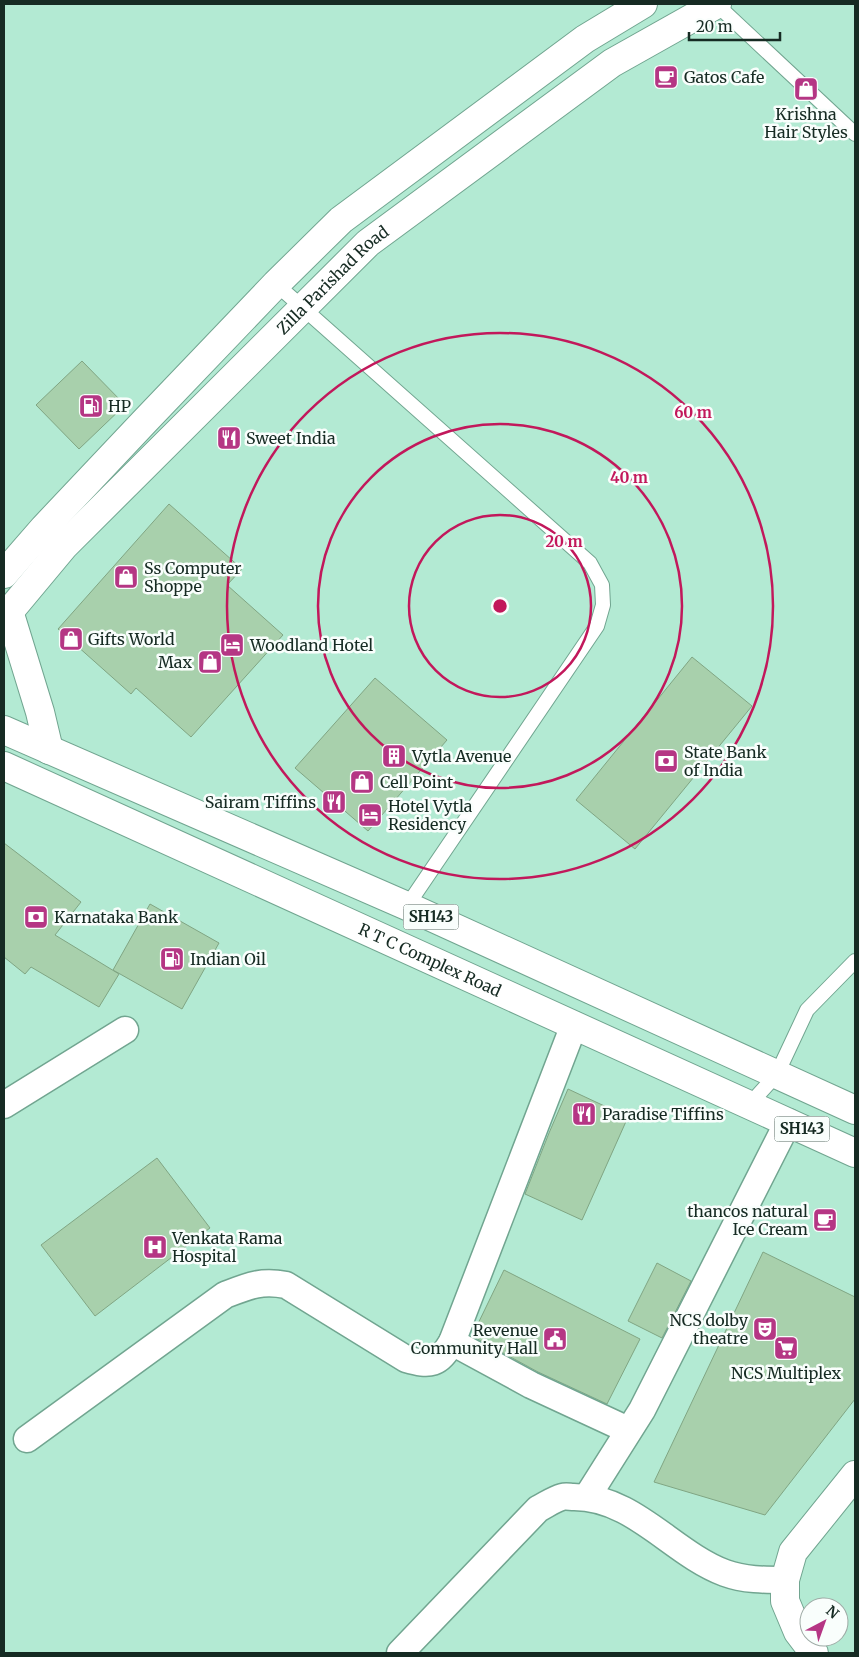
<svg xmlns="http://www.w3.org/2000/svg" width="859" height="1657" viewBox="0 0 859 1657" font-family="Merriweather,serif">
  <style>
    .building { fill: #a8d0ac; stroke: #80a583 }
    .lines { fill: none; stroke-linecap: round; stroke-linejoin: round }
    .lane-casing { stroke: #71a590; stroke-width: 16 }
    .street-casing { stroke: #71a590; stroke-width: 29 }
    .secondary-casing { stroke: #71a590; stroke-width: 30 }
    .primary-casing { stroke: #71a590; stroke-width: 30 }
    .lane { stroke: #fff; stroke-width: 14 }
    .street { stroke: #fff; stroke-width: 26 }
    .secondary { stroke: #fff; stroke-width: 28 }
    .primary { stroke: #fff; stroke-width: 28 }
    .ring { fill: none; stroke: #c2185b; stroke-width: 2.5 }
    .labels { text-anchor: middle; stroke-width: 5; stroke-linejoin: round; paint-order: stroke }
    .shield { fill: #f9fefc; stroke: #5a6a64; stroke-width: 1 }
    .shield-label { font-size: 15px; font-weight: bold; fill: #162b23 }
    .poi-label { font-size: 16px; fill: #162b23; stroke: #f9fefc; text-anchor: start }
    .street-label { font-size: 16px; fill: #162b23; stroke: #f9fefc }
    .centre { fill: #c2185b; stroke: #f9fefc; stroke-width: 2.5 }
    .ring-label { font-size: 15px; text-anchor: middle; font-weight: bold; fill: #c2185b; stroke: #f9fefc; stroke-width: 5; stroke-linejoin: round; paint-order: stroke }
  </style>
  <rect width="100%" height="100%" fill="#b3ead3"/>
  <g class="building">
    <polygon points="82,361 125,405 79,449 36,405"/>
    <polygon points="169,504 242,569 227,585 283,635 191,737 136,688 131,694 58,629"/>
    <polygon points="692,657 752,706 635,849 576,800"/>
    <polygon points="375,678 447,740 368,831 295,768"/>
    <polygon points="4,843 81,902 55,935 119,974 99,1007 31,967 25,974 4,957"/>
    <polygon points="150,904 219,943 182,1009 113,970"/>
    <polygon points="568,1089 628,1117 582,1220 525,1194 549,1133"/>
    <polygon points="157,1158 210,1228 95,1316 41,1245"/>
    <polygon points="763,1252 855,1297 855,1399 765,1515 654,1482"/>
    <polygon points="657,1263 691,1281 662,1338 628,1321"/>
    <polygon points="504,1270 640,1339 607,1404 538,1372 472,1336"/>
  </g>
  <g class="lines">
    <defs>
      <g id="lane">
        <polyline points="716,4 855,134"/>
        <polyline points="276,284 590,563 602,585 603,605 597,626 407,906"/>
        <polyline points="749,1105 777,1074 807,1010 855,961"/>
      </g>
      <g id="street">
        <polyline points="4,1105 125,1030"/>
        <polyline points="452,1342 531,1385 628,1430"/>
        <path d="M 27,1439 L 225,1295 C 248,1286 261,1280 286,1285 L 406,1359 C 431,1366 438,1365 452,1342 L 574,1025"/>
        <polyline points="587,1497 642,1410 788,1122"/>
        <path d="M 400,1653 L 538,1509 C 546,1505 554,1499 562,1497 C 566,1496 570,1497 574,1497 C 634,1497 672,1553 725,1573 C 744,1580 765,1580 785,1580"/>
      </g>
      <g id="secondary">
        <polyline points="4,574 44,528 145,421 276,284 341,220 585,39 643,4"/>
        <polyline points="9,611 40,712 49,750"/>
        <path id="s1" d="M 4,618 L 64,546 L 368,243 L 612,63 L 717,4"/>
        <polyline points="814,1653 798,1632 785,1601 785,1580 793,1552 855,1475"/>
      </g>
      <g id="primary">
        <polyline points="4,730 407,906 855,1110"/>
        <path id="s2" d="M 4,766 L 855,1153"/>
      </g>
    </defs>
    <use href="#lane" class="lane-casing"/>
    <use href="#street" class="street-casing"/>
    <use href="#secondary" class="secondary-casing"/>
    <use href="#primary" class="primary-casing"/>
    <use href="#lane" class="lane"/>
    <use href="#street" class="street"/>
    <use href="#secondary" class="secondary"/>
    <use href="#primary" class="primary"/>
  </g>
  <g class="ring">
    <circle cx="500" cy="606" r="91"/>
    <circle cx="500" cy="606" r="182"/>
    <circle cx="500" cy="606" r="273"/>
  </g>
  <defs>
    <symbol id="cafe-square" viewBox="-11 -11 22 22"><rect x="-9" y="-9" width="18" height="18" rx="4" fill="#b53684" stroke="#f9fefc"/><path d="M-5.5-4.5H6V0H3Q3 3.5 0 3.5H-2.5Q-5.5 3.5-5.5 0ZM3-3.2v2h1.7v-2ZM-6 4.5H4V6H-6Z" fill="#fff"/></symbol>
    <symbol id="shop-square" viewBox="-11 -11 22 22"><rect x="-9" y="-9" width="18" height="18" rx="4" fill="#b53684" stroke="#f9fefc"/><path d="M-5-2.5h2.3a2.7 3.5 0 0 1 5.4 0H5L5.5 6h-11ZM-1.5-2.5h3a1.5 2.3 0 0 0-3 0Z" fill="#fff"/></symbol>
    <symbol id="fuel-square" viewBox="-11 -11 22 22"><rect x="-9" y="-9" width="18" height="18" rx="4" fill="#b53684" stroke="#f9fefc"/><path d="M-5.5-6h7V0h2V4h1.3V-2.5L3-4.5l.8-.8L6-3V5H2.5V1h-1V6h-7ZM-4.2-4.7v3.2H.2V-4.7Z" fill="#fff"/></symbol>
    <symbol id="restaurant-square" viewBox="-11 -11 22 22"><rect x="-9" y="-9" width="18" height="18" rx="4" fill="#b53684" stroke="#f9fefc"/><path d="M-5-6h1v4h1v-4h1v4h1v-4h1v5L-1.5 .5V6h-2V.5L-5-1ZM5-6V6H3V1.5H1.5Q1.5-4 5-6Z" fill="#fff"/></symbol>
    <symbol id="hotel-square" viewBox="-11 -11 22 22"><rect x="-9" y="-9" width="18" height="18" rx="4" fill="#b53684" stroke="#f9fefc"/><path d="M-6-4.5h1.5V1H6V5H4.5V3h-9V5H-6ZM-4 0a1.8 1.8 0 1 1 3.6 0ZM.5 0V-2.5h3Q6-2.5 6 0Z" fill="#fff"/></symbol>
    <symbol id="building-square" viewBox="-11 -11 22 22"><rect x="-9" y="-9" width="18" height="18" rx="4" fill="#b53684" stroke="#f9fefc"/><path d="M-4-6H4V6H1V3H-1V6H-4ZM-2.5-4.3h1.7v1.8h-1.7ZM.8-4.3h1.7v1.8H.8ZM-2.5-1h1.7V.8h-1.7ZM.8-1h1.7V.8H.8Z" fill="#fff"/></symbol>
    <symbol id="bank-square" viewBox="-11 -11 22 22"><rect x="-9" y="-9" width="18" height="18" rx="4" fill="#b53684" stroke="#f9fefc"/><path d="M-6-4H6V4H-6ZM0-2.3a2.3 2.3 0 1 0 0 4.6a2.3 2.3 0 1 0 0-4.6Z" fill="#fff"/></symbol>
    <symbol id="hospital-square" viewBox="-11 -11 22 22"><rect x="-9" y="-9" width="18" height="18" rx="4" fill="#b53684" stroke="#f9fefc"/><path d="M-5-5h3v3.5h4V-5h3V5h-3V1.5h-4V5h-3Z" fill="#fff"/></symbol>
    <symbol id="theatre-square" viewBox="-11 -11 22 22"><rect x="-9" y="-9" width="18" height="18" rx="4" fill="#b53684" stroke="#f9fefc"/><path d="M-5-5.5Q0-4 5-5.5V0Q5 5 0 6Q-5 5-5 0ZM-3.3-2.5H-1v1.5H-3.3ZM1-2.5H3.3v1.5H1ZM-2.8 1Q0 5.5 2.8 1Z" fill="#fff"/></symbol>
    <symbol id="civic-square" viewBox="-11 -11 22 22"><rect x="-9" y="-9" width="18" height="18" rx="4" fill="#b53684" stroke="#f9fefc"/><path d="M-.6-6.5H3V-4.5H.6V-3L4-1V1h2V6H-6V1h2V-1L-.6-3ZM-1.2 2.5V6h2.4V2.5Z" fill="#fff"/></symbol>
    <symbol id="supermarket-square" viewBox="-11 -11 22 22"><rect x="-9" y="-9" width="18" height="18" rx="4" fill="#b53684" stroke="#f9fefc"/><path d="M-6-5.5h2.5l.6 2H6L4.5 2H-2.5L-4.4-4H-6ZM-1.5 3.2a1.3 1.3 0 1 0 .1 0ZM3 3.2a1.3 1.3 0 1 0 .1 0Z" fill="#fff"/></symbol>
  </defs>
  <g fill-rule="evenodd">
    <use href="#cafe-square" x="652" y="63" width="28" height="28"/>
    <use href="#shop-square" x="792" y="75" width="28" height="28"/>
    <use href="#fuel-square" x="77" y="392" width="28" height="28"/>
    <use href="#restaurant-square" x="215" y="424" width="28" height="28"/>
    <use href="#shop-square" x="112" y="563" width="28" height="28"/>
    <use href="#shop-square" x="57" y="625" width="28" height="28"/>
    <use href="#hotel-square" x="218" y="631" width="28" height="28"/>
    <use href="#shop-square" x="196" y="648" width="28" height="28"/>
    <use href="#building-square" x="380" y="742" width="28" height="28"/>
    <use href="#bank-square" x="652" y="747" width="28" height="28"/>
    <use href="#shop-square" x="348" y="768" width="28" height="28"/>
    <use href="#restaurant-square" x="320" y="788" width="28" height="28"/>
    <use href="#hotel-square" x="356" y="801" width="28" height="28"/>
    <use href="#bank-square" x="22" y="903" width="28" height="28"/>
    <use href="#fuel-square" x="158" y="945" width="28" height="28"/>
    <use href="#restaurant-square" x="570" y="1100" width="28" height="28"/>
    <use href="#cafe-square" x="811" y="1206" width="28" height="28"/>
    <use href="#hospital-square" x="141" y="1233" width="28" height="28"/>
    <use href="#theatre-square" x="751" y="1315" width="28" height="28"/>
    <use href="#civic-square" x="541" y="1325" width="28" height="28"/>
    <use href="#supermarket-square" x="772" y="1334" width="28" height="28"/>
  </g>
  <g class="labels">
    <g class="shield">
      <rect x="403.5" y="904.5" width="55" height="25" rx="4"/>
      <rect x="774.5" y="1116.5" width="55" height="25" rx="4"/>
    </g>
    <g class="shield-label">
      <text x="431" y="922">SH143</text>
      <text x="802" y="1134">SH143</text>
    </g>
    <g class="poi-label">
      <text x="684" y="83">Gatos Cafe</text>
      <text x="806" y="120" text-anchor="middle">Krishna<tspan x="806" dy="18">Hair Styles</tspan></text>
      <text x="108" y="412">HP</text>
      <text x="246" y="444">Sweet India</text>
      <text x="144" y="574">Ss Computer<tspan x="144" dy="18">Shoppe</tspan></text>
      <text x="88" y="645">Gifts World</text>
      <text x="250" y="651">Woodland Hotel</text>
      <text x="192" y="668" text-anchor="end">Max</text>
      <text x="684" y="758">State Bank<tspan x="684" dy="18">of India</tspan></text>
      <text x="412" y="762">Vytla Avenue</text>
      <text x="380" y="788">Cell Point</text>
      <text x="316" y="808" text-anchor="end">Sairam Tiffins</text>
      <text x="388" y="812">Hotel Vytla<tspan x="388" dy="18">Residency</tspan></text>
      <text x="54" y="923">Karnataka Bank</text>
      <text x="190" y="965">Indian Oil</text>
      <text x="602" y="1120">Paradise Tiffins</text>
      <text x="808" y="1217" text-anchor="end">thancos natural<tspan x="808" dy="18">Ice Cream</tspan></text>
      <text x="172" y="1244">Venkata Rama<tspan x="172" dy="18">Hospital</tspan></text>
      <text x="748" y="1326" text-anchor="end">NCS dolby<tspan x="748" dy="18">theatre</tspan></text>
      <text x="538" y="1336" text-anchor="end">Revenue<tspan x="538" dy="18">Community Hall</tspan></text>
      <text x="786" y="1379" text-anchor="middle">NCS Multiplex</text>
    </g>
    <g class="street-label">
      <text dy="6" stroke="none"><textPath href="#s1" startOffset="472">Zilla Parishad Road</textPath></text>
      <text dy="6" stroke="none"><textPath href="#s2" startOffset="468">R T C Complex Road</textPath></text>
    </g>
  </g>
  <circle cx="500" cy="606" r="8" class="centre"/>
  <g class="ring-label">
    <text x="693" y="418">60 m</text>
    <text x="629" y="483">40 m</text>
    <text x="564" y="547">20 m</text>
  </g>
  <rect width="859" height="1657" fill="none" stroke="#162b23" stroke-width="10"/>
  <g transform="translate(824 1622) rotate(41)"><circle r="24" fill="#f9fefc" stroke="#9eaaa5"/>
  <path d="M0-4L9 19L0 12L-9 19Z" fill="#b53684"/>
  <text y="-8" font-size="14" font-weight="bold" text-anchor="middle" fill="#162b23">N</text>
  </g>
  <path d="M689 32v8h91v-8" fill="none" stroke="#162b23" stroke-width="2.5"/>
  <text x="696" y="32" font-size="15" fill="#162b23" stroke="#f9fefc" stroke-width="4" paint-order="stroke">20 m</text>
</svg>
